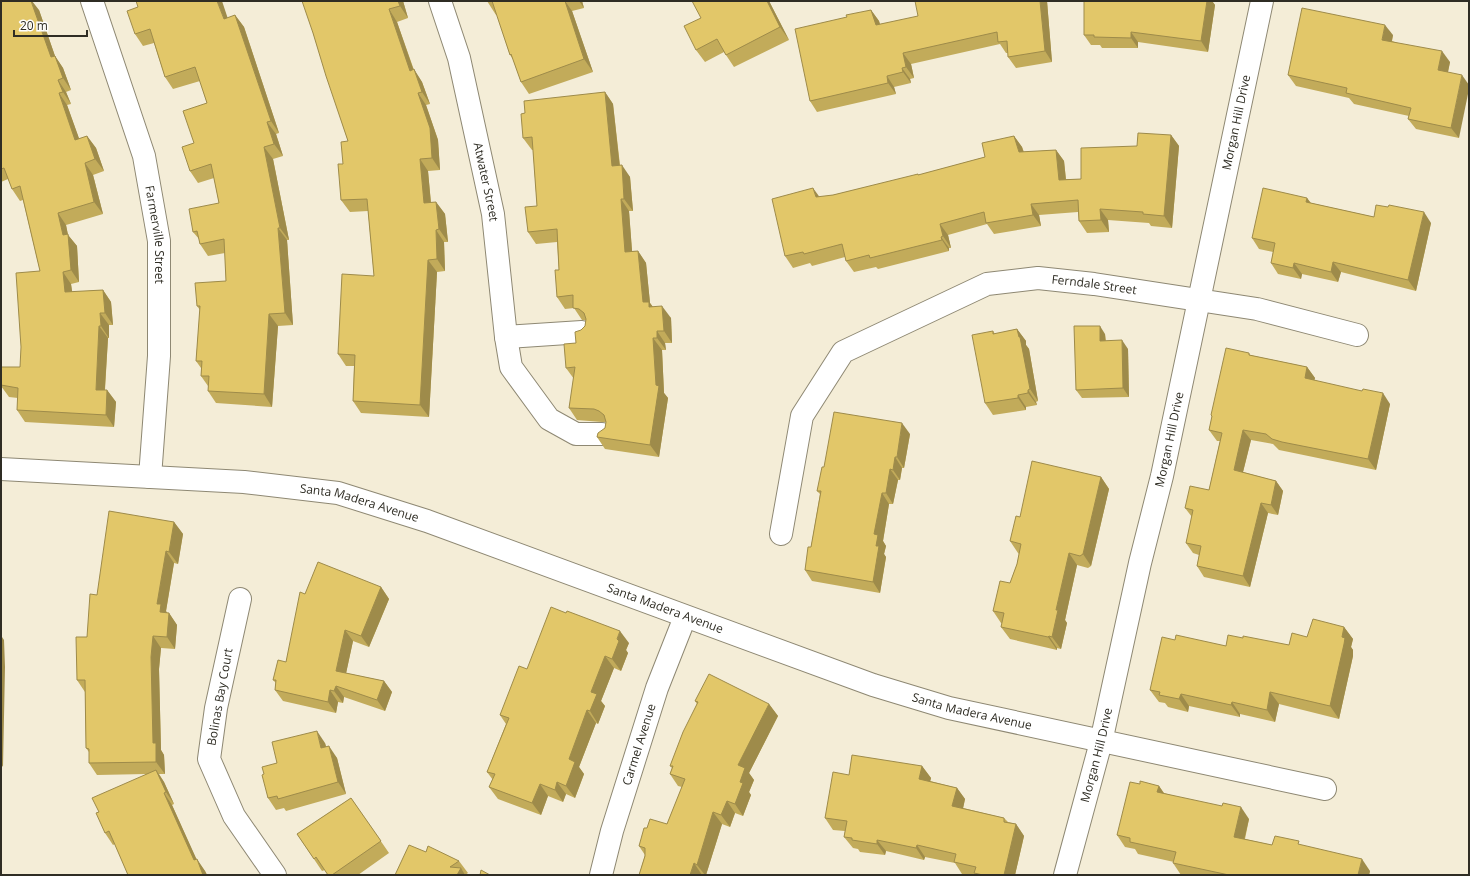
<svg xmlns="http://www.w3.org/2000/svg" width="1470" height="876" viewBox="0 0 1470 876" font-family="'Open Sans',sans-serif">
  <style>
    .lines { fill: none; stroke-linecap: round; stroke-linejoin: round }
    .minor-casing { stroke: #8e8873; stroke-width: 24 }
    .minor { stroke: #fff; stroke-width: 22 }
    .wall { fill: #c2ab5a }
    .shaded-wall { fill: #9e8b4a }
    .building { fill: #e2c769; stroke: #9e8b4a }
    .labels { text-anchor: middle; stroke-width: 4; stroke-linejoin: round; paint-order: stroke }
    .street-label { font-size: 12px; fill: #2f2d24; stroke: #fff }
  </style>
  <rect width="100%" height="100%" fill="#f4edd7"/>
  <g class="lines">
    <defs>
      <g id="minor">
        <path id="s1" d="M 92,1 L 144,156 L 159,241 L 159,356 L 150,477"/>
        <path id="s2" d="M 440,1 L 459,58 L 493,214 L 506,337 L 511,367 L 549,419 L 576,434 L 602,434"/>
        <polyline points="506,337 582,332"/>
        <path id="s3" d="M 1,469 L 244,482 L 338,493 L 427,521 L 873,685 L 949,708 L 1325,789"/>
        <path id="s4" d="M 781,534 L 802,416 L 843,352 L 987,284 L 1038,278 L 1094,284 L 1257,309 L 1357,335"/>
        <polyline points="240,599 216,708 209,759 234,816 275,875"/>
        <path id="s5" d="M 601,875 L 612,831 L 657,688 L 685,617"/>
        <path id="s6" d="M 1065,875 L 1101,742 L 1140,563 L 1162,476 L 1262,1"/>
      </g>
    </defs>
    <use href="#minor" class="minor-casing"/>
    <use href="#minor" class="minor"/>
  </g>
  <g class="wall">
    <polygon points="1,1 39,10 55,56 63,68 71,90 66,92 71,104 67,105 79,139 87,136 96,148 104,171 93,175 103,214 66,225 68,235 77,246 79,282 71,284 72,292 103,290 111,302 113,325 109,325 109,338 108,338 105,390 107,390 116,402 114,427 25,422 17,410 18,398 9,397 1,386 1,367 20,367 40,271 23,200 20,201 12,189 9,181 8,179 1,182"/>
    <polygon points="403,1 408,18 397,22 414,70 422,82 430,104 426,105 438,140 440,170 428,171 431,203 436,202 445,214 448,242 444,242 445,271 437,272 429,417 361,413 353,401 354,366 346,366 338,354 374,276 368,211 350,212 341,200 343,164 348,141 313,33"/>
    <polygon points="487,1 582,1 584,8 572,11 593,72 529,94 521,82 513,59 510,55 497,14 496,15"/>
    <polygon points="769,1 789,40 734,67 724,52 705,62 696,50"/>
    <polygon points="1047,1 1052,62 1016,68 1008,57 1008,53 1006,53 1000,44 911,64 914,78 910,79 911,83 894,87 896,94 817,112 810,101 847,17 871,10 879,21 880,24"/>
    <polygon points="1084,1 1212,1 1215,5 1208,52 1138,42 1138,48 1102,48 1100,45 1091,45 1084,35"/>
    <polygon points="138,7 228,18 235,15 244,27 279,133 276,134 283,156 273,159 289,240 287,240 293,325 278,326 272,407 216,403 208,391 208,386 201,376 201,368 196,361 200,310 197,306 226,281 225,253 208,256 200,244 199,239 193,232 219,203 214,178 198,183 190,171 194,143 207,103 200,81 173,89 165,77 154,43 143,46 135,34"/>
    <polygon points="1393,35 1392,41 1450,62 1448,72 1459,138 1416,129 1408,119 1409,116 1354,104 1349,98 1296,86 1288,75"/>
    <polygon points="605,92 613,104 620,165 630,177 633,211 629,211 632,251 638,251 646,263 650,303 653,307 671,318 672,343 665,343 666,350 662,350 664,393 668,398 659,457 605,449 597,437 605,428 606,422 602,422 577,420 569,408 574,379 566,368 581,330 585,326 586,320 582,320 574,308 565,309 557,297 559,270 557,242 536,244 528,232 537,206 533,150 532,150 523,138 525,113"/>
    <polygon points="1171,135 1179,146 1172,228 1151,226 1149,223 1108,220 1109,232 1087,233 1079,221 1078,212 1039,215 1041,226 994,234 987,224 948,235 951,248 949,248 949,251 878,269 876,267 854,272 846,261 845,257 812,266 810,263 793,268 785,256 820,197 833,195 919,175 985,157 1014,136 1022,147 1024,152 1056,150 1064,161 1066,179 1081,179 1137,146"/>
    <polygon points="1307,198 1311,203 1374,217 1431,223 1416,291 1341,272 1338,282 1302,274 1301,279 1278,274 1271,263 1273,252 1259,249 1252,238"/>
    <polygon points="1017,329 1026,341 1026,345 1029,349 1038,401 1036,402 1037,405 1026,407 1026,410 993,415 985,403 993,331 995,334"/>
    <polygon points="1105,334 1106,341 1128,349 1129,397 1082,398 1076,390"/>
    <polygon points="1249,353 1250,355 1307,367 1315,378 1314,380 1390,404 1376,470 1289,452 1279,450 1273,444 1251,440 1243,472 1276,481 1283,491 1278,515 1268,513 1250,587 1204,577 1197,566 1199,555 1193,553 1186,543 1192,517 1185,508 1209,490 1220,441 1217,441 1209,430 1212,417 1211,415"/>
    <polygon points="910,434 904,468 902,468 900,480 898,480 893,504 889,504 883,541 886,546 884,554 886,557 880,593 812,581 805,570 811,547 820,494 817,491 824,467"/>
    <polygon points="1101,477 1109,489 1091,566 1088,568 1077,565 1065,620 1067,623 1061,649 1057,648 1057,650 1010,639 1001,627 1002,623 1001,623 993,611 1010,583 1017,564 1019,554 1018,553 1010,541 1020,517"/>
    <polygon points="174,522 183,534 178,564 174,563 166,611 167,613 169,613 177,625 175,649 161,648 159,669 161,750 164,755 165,774 159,774 164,782 174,804 172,805 196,859 205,871 207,875 128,875 115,844 113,845 105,833 99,812 146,774 97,775 89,763 89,752 86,748 85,692 77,680 97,595"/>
    <polygon points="381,587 389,599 369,647 353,641 346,673 384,681 392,692 385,711 344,697 343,703 338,702 336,713 283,701 275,690 276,683 273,680 286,662 305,594"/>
    <polygon points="1344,627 1353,639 1351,647 1353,650 1353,656 1339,719 1279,704 1275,722 1240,714 1240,717 1189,706 1188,712 1168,707 1165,703 1159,702 1150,690 1175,640 1226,646 1243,638 1289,645 1307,637"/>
    <polygon points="629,643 626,650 628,653 621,671 614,668 601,701 605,706 598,724 596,723 579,767 584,774 575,798 566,794 563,802 548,796 541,815 498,799 489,787 493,780 487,772 506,724 500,715 527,669"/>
    <polygon points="695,701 769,704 778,716 749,773 754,780 749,792 751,795 743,816 735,813 730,827 722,824 706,875 639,875 645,855 639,846 647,828 667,824 682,787 678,786 670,774 672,768 670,766 697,704"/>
    <polygon points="325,743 326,747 337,758 346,794 286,811 284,808 276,810 268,798 264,774 277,763"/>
    <polygon points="922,766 931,778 930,781 957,788 965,799 963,808 1004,818 1008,822 1016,824 1024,836 1015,875 967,875 962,874 955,863 925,857 924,860 886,851 885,855 860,852 858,849 853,848 844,837 845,831 833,830 825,818 849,775"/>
    <polygon points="1159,786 1164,793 1249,819 1245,839 1272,845 1301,845 1370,871 1369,875 1181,875 1173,863 1174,862 1138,854 1135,849 1125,847 1117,835"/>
    <polygon points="351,798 389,853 358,875 328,875 325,870 322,871 297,834"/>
    <polygon points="426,852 459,861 468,873 465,875 395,875"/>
  </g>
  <g class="shaded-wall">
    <polygon points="31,1 32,1 39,10 55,56 63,68 71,90 63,78 51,57"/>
    <polygon points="217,1 222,1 232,31 224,19"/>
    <polygon points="398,1 403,1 408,18 400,6"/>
    <polygon points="565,1 572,11 593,72 584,59"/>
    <polygon points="579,1 582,1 584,8"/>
    <polygon points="767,1 769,1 789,40 780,27"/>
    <polygon points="1040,1 1047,1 1052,62 1045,51"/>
    <polygon points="1207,1 1212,1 1215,5 1208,52 1201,41"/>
    <polygon points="389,9 397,22 418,83 410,71"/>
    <polygon points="871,10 879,21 883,36 876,25"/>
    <polygon points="235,15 244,27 279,133 271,121"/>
    <polygon points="1385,25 1393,35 1390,50 1382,40"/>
    <polygon points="1131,32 1138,42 1138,48 1131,38"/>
    <polygon points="1442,51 1450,62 1446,81 1438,70"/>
    <polygon points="903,53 911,64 914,78 906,67"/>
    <polygon points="902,68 910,79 911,83 903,72"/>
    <polygon points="414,69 422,82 430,104 422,92"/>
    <polygon points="1462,75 1469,85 1469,89 1459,138 1451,128"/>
    <polygon points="887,76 894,87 896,94 888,83"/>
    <polygon points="58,80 66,92 71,104 63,92"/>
    <polygon points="605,92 613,104 621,178 612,166"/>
    <polygon points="59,93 67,105 84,152 75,140"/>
    <polygon points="418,93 426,105 438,140 440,170 432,158"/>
    <polygon points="267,122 276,134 283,156 274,144"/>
    <polygon points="1171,135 1179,146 1172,228 1164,216"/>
    <polygon points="87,136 96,148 104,171 95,159"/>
    <polygon points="1014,136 1022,147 1027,164 1019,152"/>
    <polygon points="264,147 273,159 289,240 280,228"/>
    <polygon points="1056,150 1064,161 1067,191 1059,180"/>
    <polygon points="420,159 428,171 432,215 424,203"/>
    <polygon points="85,163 93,175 103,214 94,202"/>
    <polygon points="622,165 630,177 633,211 624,199"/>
    <polygon points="813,188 821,199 816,197"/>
    <polygon points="1307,198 1314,208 1306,202"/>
    <polygon points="621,199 629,211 633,264 625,252"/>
    <polygon points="436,202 445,214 448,242 439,229"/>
    <polygon points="1031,204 1039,215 1041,226 1033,215"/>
    <polygon points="1100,209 1108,220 1109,232 1101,220"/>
    <polygon points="1424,212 1431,223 1416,291 1408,280"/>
    <polygon points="58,213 66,225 68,235 77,246 79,282 71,270 63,235"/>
    <polygon points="940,224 948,235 951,248 943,236"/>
    <polygon points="278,228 287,240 293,325 285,313"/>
    <polygon points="436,230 444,242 445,271 437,259"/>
    <polygon points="941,237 949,248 949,251 942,240"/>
    <polygon points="638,251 646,263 650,303 658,314 643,302"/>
    <polygon points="428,260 437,272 429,417 420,405"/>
    <polygon points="1333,262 1341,272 1338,282 1331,272"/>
    <polygon points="1294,263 1302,274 1301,279 1293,268"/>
    <polygon points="63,272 71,284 74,304 65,292"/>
    <polygon points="103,290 111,302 113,325 105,313"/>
    <polygon points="662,306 671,318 672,343 664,331"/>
    <polygon points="100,313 109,325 109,338 101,326"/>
    <polygon points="269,314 278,326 272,407 264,394"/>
    <polygon points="99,326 108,338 104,402 96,390"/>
    <polygon points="1100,326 1105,334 1106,349 1100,341"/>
    <polygon points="1017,329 1026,341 1026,345 1029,349 1038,401 1030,389"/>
    <polygon points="657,331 665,343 666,350 657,338"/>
    <polygon points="653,338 662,350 664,393 668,398 659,457 650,445 656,385"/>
    <polygon points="1122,340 1128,349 1129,397 1123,388"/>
    <polygon points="1307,367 1315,378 1312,389 1305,378"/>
    <polygon points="107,390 116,402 114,427 106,415"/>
    <polygon points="1028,390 1036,402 1037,405 1028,393"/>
    <polygon points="1383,393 1390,404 1376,470 1368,459"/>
    <polygon points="1018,395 1026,407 1026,410 1018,398"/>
    <polygon points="902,423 910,434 904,468 897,457"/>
    <polygon points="1243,430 1251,440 1241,480 1234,470"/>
    <polygon points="895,457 902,468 900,480 893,470"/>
    <polygon points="890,469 898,480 893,504 886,493"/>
    <polygon points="1101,477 1109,489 1091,566 1083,554"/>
    <polygon points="1276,481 1283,491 1278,515 1271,505"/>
    <polygon points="882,493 889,504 883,541 886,546 884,554 886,557 880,593 873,582 876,546 874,534"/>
    <polygon points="1261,503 1268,513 1250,587 1243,576"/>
    <polygon points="174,522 183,534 178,564 169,552"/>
    <polygon points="166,551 174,563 166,611 168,615 169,613 177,625 175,649 167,637 160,612 157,604"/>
    <polygon points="1069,553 1077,565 1065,620 1067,623 1061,649 1052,637 1056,610"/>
    <polygon points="1,586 2,587 2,637 4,640 5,667 3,767 1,764"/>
    <polygon points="381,587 389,599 369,647 361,636"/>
    <polygon points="1344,627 1353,639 1351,647 1353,650 1353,656 1339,719 1330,706 1342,637"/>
    <polygon points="345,630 353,641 344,683 336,671"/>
    <polygon points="620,631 629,643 626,650 628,653 621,671 612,659 617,639"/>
    <polygon points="153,636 161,648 159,669 161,750 164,755 165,774 156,762 153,743 151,657"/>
    <polygon points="1049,636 1057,648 1057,650 1048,637"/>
    <polygon points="605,656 614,668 601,701 605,706 598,724 590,711 591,692"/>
    <polygon points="384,681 392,692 385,711 377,700"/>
    <polygon points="336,686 344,697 343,703 334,691"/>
    <polygon points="330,690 338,702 336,713 328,702"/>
    <polygon points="1270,692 1279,704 1275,722 1267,710"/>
    <polygon points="1181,694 1189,706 1188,712 1179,699"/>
    <polygon points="1232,702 1240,714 1240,717 1231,705"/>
    <polygon points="769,704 778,716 749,773 754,780 749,792 751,795 743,816 735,804 740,782 738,765"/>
    <polygon points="587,710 596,723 579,767 584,774 575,798 566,786 569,759"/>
    <polygon points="317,731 325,743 330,760 321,748"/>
    <polygon points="329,746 337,758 346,794 338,782"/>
    <polygon points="922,766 931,778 928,791 919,779"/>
    <polygon points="156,770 164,782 174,804 166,792"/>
    <polygon points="557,782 566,794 563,802 555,790"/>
    <polygon points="540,784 548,796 541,815 532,803"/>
    <polygon points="1159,786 1167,798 1157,792"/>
    <polygon points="957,788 965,799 961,818 952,806"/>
    <polygon points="164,793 172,805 201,869 197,859 205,871 207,875 203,875 194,860"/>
    <polygon points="727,801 735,813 730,827 721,815"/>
    <polygon points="1241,807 1249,819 1242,849 1234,837"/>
    <polygon points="713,812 722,824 706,875 705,875 697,865"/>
    <polygon points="1016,824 1024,836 1015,875 1004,875"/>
    <polygon points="877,840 886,851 885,855 877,844"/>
    <polygon points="917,845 925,857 924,860 916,848"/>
    <polygon points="1362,859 1370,871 1369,875 1358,875"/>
    <polygon points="694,863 702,875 690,875"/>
    <polygon points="461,868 465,875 457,875"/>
  </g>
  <g class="building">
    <polygon points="1,1 31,1 51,57 55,56 63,78 58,80 63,92 59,93 75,140 87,136 95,159 85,163 94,202 58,213 63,235 68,234 71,270 63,272 65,292 103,290 105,313 100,313 101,326 99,326 96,390 107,390 106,415 17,410 18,388 1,385 1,367 20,367 21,347 16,273 40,271 20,186 12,189 4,168 1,169"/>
    <polygon points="136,1 217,1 224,19 235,15 271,121 267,122 274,144 264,147 280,228 278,228 285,313 269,314 264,394 208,391 209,376 201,376 202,361 196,361 200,306 197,306 195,283 226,281 224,239 200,244 197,231 193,232 189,209 219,203 211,164 190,171 182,147 194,143 183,111 207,103 195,67 165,77 150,29 135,34 127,11 138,7"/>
    <polygon points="302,1 398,1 400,6 389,9 410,71 414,69 422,92 418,93 430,128 432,158 420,159 424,203 436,202 439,229 436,230 437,259 428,260 420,405 353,401 355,355 338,354 342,274 374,276 367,199 341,200 338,164 343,164 341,142 348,141 326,76 313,33"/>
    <polygon points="492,1 565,1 584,59 521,82 511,54 510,55"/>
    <polygon points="692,1 767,1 780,27 726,55 717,39 696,50 684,26 701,18"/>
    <polygon points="915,1 1040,1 1045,51 1008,57 1007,41 998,42 997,32 903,53 906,67 902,68 903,72 887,76 888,83 810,101 795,29 847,17 846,15 871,10 876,25 918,16"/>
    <polygon points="1084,1 1207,1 1201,41 1131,32 1131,38 1094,37 1094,35 1084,35"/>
    <polygon points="1302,8 1385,25 1382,40 1442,51 1438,70 1462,75 1451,128 1408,119 1411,108 1346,93 1347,88 1288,75"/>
    <polygon points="605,92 612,166 622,165 624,199 621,199 625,252 638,251 643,302 649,302 649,307 662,306 664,331 657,331 657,338 653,338 656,385 659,386 650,445 597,437 598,433 605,428 606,422 604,415 599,411 594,409 569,408 575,367 566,368 564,344 576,343 575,332 581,330 585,326 586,319 584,313 579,309 573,308 573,295 557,297 555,270 559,270 557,229 528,232 525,207 537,206 532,137 523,138 521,114 525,113 524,101"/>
    <polygon points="1138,133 1171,135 1164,216 1143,214 1143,212 1100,209 1101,220 1079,221 1078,200 1031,204 1033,215 986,223 984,212 940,224 943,236 941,237 942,240 870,258 869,255 846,261 842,244 804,254 803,252 785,256 772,199 813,188 816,197 833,195 918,174 918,175 985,157 982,143 1014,136 1019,152 1056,150 1059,180 1081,179 1081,148 1137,146"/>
    <polygon points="1263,188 1307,198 1306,202 1374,217 1376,205 1388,207 1389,205 1424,212 1408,280 1333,262 1331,272 1294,263 1293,268 1271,263 1275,243 1252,238"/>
    <polygon points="1074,326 1100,326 1100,341 1122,340 1123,388 1076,390"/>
    <polygon points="1017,329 1019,337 1020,337 1030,389 1028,390 1028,393 1018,395 1018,398 985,403 972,335 993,331 993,334"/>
    <polygon points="1226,348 1249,353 1249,355 1307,367 1305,378 1362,391 1363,389 1383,393 1368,459 1282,442 1272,439 1266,434 1243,430 1234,470 1276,481 1271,505 1261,503 1243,576 1197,566 1201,546 1186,543 1193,510 1185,508 1190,486 1209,490 1222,433 1209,430 1212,416 1211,415"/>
    <polygon points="834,412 902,423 897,457 895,457 893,470 890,469 886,493 882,493 874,534 878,535 876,546 879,546 873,582 805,570 808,547 811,547 821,491 817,491 822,467 824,467"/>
    <polygon points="1032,461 1101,477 1083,554 1080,556 1069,553 1056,610 1058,610 1052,637 1049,636 1048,637 1001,627 1004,613 993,611 1000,581 1010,583 1017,564 1021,544 1010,541 1016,516 1020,517"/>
    <polygon points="109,511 174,522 169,552 166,551 157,604 161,604 160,612 169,613 167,637 153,636 151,657 153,743 156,743 156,762 89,763 89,749 86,748 85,680 77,680 76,637 87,637 90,594 97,595"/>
    <polygon points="318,562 381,587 361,636 345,630 336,671 384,681 377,700 336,686 334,691 330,690 328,702 275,690 276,680 273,680 278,660 286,662 300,592 305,594"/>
    <polygon points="551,607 566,613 567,611 620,631 617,639 619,641 612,659 605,656 591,692 597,694 590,711 587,710 569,759 575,762 566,786 557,782 555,790 540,784 532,803 489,787 495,774 487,772 509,718 500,715 519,666 527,669"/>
    <polygon points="1313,619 1344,627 1342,637 1345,638 1344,644 1330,706 1270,692 1267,710 1232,702 1231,705 1181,694 1179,699 1159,695 1160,692 1150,690 1162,637 1175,640 1176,635 1226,646 1228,635 1243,638 1243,636 1289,645 1292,633 1307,637"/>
    <polygon points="709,674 769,704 738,765 745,768 740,782 743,783 735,804 727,801 721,815 713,812 697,865 694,863 690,875 639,875 645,856 645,848 639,846 644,828 647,828 650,819 667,824 685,779 670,774 673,766 670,766 683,732 698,702 695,701"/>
    <polygon points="317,731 321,748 329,746 338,782 278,799 277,796 268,798 262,775 264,774 262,767 277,763 272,742"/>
    <polygon points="852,755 922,766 919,779 957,788 952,806 1004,818 1004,822 1016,824 1004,875 983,875 974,873 976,867 954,862 956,854 917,845 916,848 877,840 877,844 852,840 852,838 844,837 847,821 825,818 833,772 849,775"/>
    <polygon points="156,770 166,792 164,793 194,860 197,859 203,875 128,875 109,831 105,833 96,813 99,812 92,798"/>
    <polygon points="1140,781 1159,786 1157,792 1222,806 1223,803 1241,807 1234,837 1272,845 1275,836 1299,841 1298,844 1362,859 1358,875 1229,875 1173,863 1176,852 1130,842 1130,838 1117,835 1130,782 1140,784"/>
    <polygon points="351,798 381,841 332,875 328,875 316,857 314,859 297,834"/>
    <polygon points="409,845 426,852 428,846 459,861 450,867 461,868 457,875 395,875"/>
    <polygon points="481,870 490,875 480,875"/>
  </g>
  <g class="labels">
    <g class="street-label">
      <text dy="4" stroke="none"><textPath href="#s6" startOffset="772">Morgan Hill Drive</textPath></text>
      <text dy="4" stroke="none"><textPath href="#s2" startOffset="187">Atwater Street</textPath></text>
      <text dy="4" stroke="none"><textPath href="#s1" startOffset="243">Farmerville Street</textPath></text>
      <text dy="4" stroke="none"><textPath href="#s4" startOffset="463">Ferndale Street</textPath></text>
      <text dy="4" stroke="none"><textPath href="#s6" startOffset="448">Morgan Hill Drive</textPath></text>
      <text dy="4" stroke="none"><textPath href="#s3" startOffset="361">Santa Madera Avenue</textPath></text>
      <text dy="4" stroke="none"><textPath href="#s3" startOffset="685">Santa Madera Avenue</textPath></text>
      <text transform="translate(220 697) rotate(-80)" y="4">Bolinas Bay Court</text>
      <text dy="4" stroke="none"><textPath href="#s3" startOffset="1009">Santa Madera Avenue</textPath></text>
      <text dy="4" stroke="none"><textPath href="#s5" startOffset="136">Carmel Avenue</textPath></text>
      <text dy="4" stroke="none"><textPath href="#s6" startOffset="124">Morgan Hill Drive</textPath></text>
    </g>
  </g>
  <rect width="1470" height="876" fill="none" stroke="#2f2d24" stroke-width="4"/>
  <path d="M14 30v6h73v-6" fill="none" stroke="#2f2d24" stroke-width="2"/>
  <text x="20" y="30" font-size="12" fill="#2f2d24" stroke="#ffffff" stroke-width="3" paint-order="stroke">20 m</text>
</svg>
